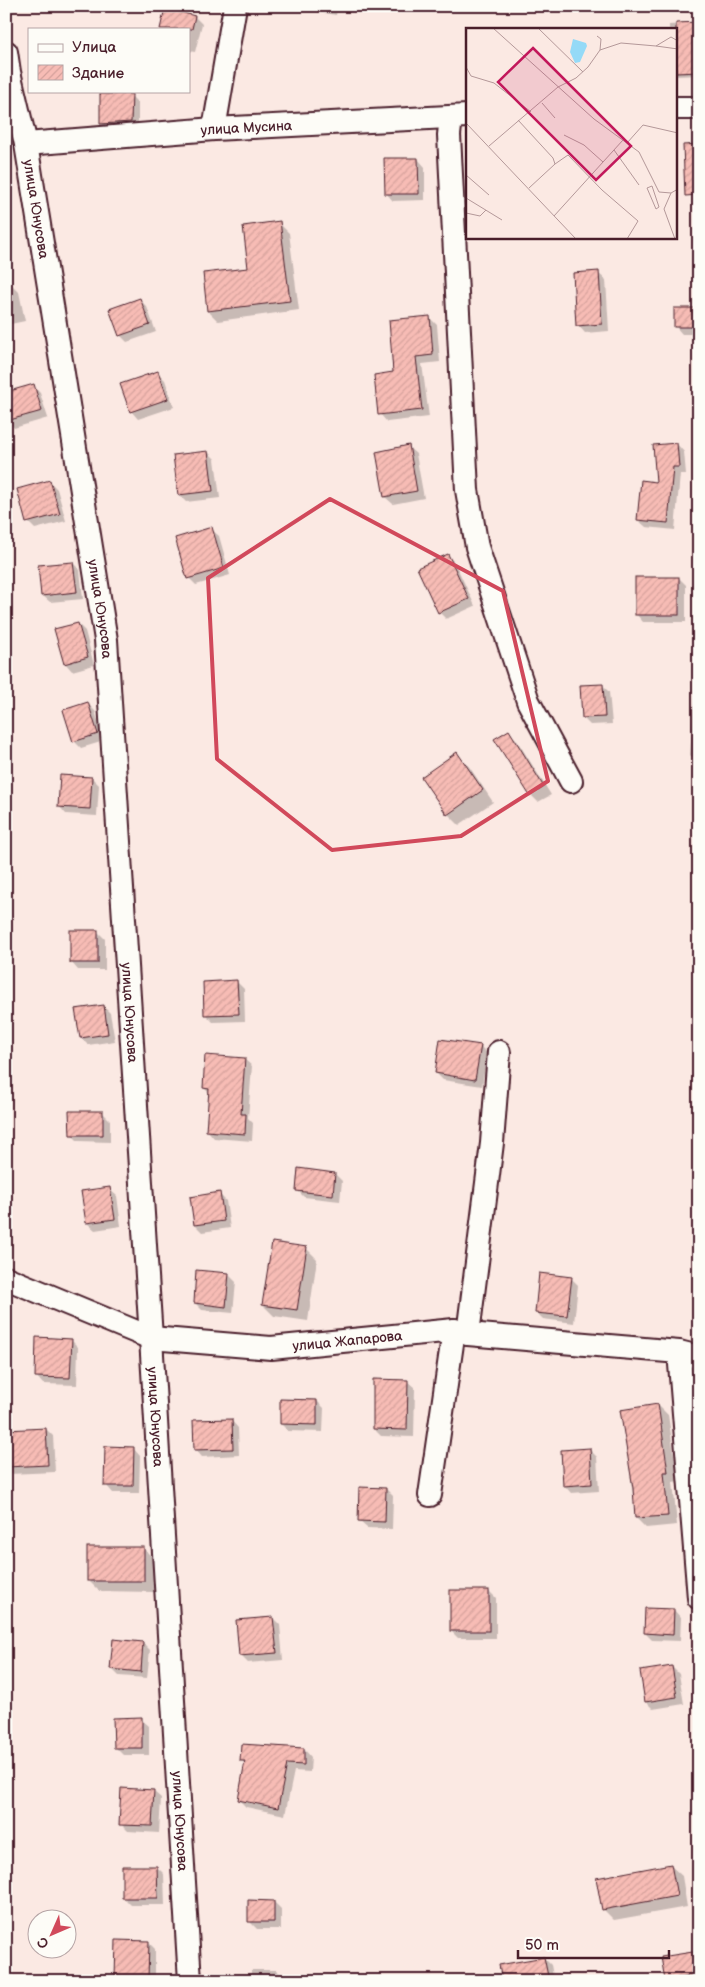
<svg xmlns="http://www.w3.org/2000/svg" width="705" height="1987" viewBox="0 0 705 1987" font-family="'Balsamiq Sans',sans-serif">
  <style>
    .shadow { fill: #0003 }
    .building { fill: url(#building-hatch); stroke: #4a1f2b }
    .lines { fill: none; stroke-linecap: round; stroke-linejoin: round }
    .minor-casing { stroke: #4a1f2b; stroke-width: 26 }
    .minor { stroke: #fdfcf7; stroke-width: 22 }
    .marked { fill: none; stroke: #d1495b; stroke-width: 4; stroke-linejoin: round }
    .labels { text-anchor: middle; stroke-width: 4.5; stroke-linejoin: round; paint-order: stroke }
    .street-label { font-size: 14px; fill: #4a1f2b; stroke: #fdfcf7 }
    .inset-road { fill: none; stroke: #b49899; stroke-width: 1 }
    .view { fill: #c2185b; fill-opacity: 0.15; stroke: #c2185b; stroke-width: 2.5 }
    .inset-edge { fill: none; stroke: #4a1f2b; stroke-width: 2.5 }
  </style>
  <defs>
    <pattern id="building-hatch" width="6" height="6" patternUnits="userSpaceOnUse" patternTransform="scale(1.25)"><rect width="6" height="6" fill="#f7bcb5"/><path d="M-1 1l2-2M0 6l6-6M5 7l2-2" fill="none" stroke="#d5a19c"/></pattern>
  </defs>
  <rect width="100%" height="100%" fill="#fbe9e3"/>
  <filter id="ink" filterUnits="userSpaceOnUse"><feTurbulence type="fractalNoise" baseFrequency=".02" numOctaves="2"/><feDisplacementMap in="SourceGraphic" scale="10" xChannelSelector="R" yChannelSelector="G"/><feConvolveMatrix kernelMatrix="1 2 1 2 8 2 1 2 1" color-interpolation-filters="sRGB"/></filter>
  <g filter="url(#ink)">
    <g class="shadow">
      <polygon points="311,6 338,6 336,15 317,12"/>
      <polygon points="195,17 202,24 195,52 189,51 189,29"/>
      <polygon points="699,23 699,75 676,76 676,29 669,29 669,25"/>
      <polygon points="131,96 138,103 138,129 108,130 101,123"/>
      <polygon points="418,159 425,167 425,200 393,201 386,193"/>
      <polygon points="279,223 289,233 299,310 218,321 208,311 249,269"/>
      <polygon points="598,273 606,280 609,331 585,333 578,325"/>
      <polygon points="12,285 19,292 25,321 6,325 6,286"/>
      <polygon points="140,300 147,307 156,332 127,342 120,335"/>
      <polygon points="699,309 699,334 682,334 675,326"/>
      <polygon points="430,318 437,325 440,362 422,364 429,417 387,422 380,414 395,373"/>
      <polygon points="158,373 165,380 174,407 138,419 131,411"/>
      <polygon points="33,386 40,393 48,418 14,428 6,420"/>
      <polygon points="677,444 684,452 686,474 680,474 675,530 646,527 638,520"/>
      <polygon points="408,447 416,454 424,498 393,504 385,497 377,453"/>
      <polygon points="208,452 215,459 220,498 186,502 179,495"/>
      <polygon points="50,482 57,489 66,521 35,529 28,522"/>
      <polygon points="211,529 219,536 230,575 196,585 189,578"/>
      <polygon points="448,556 455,563 475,606 446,619 439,612"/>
      <polygon points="73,563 80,570 83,599 50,602 42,595"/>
      <polygon points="679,578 686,585 686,622 643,622 636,614"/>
      <polygon points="78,624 85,631 94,665 72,671 65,663"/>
      <polygon points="698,651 699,651 699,763 690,755"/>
      <polygon points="602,685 609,692 612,724 590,725 583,718"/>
      <polygon points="87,703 95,711 104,741 81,748 74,741"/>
      <polygon points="508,732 516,739 551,795 538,802 531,795 496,739"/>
      <polygon points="457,754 468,765 493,802 459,825 448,814"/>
      <polygon points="92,778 99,785 97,816 66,814 59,806"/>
      <polygon points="97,931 105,939 105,970 78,970 71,962"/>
      <polygon points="237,982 244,989 245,1021 213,1022 205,1014"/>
      <polygon points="103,1006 110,1013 115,1041 88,1045 81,1038"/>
      <polygon points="480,1046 487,1053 482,1086 443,1080 436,1073"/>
      <polygon points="244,1059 252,1066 248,1118 253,1123 252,1141 214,1138 207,1130 210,1094 204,1088"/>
      <polygon points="103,1113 110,1120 110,1142 78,1141 71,1134"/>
      <polygon points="335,1174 342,1181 340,1201 304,1197 297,1190"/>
      <polygon points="109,1189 117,1196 121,1226 95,1230 87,1223"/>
      <polygon points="219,1194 226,1201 230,1228 202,1232 195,1225"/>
      <polygon points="306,1248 317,1259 308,1321 274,1316 263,1305"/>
      <polygon points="228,1274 236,1282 233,1313 202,1310 195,1303"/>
      <polygon points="571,1278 578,1285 574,1323 543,1319 536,1312"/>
      <polygon points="71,1340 78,1347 77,1385 43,1384 36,1376"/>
      <polygon points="407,1381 415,1388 414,1437 381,1436 374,1429"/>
      <polygon points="317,1401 324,1408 323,1432 288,1431 281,1424"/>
      <polygon points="658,1405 668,1415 678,1481 673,1482 677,1525 646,1528 636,1518 622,1411"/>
      <polygon points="231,1420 238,1428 239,1455 202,1457 195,1449"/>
      <polygon points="46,1429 53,1436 55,1472 9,1474 6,1471 6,1431"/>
      <polygon points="133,1448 140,1456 139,1493 113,1493 106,1485"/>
      <polygon points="589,1449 597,1457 599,1491 571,1493 564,1485"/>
      <polygon points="386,1489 393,1496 392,1529 367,1528 359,1521"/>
      <polygon points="143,1548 154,1559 154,1592 99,1591 88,1580"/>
      <polygon points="489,1591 496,1598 496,1638 458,1638 451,1631"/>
      <polygon points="674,1610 681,1618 680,1641 652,1640 645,1633"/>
      <polygon points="273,1618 280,1625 283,1660 248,1663 240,1655"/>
      <polygon points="143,1643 150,1650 147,1678 119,1676 111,1668"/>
      <polygon points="672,1667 679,1674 684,1704 653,1709 646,1702 641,1672"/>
      <polygon points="141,1719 149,1726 149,1755 123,1755 115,1747"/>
      <polygon points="304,1749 311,1757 310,1772 294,1771 285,1815 246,1807 239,1800 246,1765 242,1761"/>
      <polygon points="153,1791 161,1798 159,1833 128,1831 121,1824"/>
      <polygon points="671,1866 682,1876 687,1907 614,1920 603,1909"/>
      <polygon points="157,1867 164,1874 165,1905 131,1905 123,1897"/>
      <polygon points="274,1902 281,1909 281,1929 257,1929 249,1921"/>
      <polygon points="148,1942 155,1949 155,1981 120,1981 116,1977"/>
      <polygon points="699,1952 699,1981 667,1981 662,1958"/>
      <polygon points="544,1958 551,1965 554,1981 503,1981"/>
      <polygon points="251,1970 276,1970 284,1977 284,1981 251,1981"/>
    </g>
    <g class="building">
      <polygon points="165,8 195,16 192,29 160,29"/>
      <polygon points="699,22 699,72 676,73 676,23"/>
      <polygon points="100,94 132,94 131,122 100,124"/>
      <polygon points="699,144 699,195 685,196 683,145"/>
      <polygon points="384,158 418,158 419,194 385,194"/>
      <polygon points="280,221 290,301 207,311 203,273 248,268 243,226"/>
      <polygon points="599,271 602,324 576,326 573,273"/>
      <polygon points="140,298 150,325 119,336 109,309"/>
      <rect x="674" y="308" width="25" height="19"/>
      <polygon points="430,316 433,355 416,357 422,410 378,415 374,375 393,372 389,320"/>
      <polygon points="158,371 168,399 130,412 120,384"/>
      <polygon points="34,384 42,411 6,421 6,392"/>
      <polygon points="677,443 679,467 673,467 668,523 637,520 641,480 656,482 653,445"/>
      <polygon points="409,445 417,491 384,497 376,452"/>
      <polygon points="208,451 213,491 178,495 173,455"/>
      <polygon points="50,480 60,514 26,523 17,489"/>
      <polygon points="212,527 224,568 187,579 175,538"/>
      <polygon points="448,554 469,599 438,613 417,568"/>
      <polygon points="73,562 77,592 41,596 38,565"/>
      <rect x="635" y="577" width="44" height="38"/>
      <polygon points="78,623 88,657 64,664 54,629"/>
      <polygon points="603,684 605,717 582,718 580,685"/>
      <polygon points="88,702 98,734 73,742 63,710"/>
      <polygon points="509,730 544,787 530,796 494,739"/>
      <polygon points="457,752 483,790 447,815 421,777"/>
      <polygon points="60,775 92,777 90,809 58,807"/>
      <rect x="70" y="930" width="28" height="33"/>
      <polygon points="237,980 239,1014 204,1015 203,982"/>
      <polygon points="104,1005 108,1034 80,1038 75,1009"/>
      <polygon points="440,1039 481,1045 475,1080 435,1073"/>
      <polygon points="205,1055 245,1058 241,1114 246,1114 245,1134 206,1131 209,1089 203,1088"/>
      <polygon points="69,1111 103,1111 103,1135 70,1135"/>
      <polygon points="298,1168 335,1173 333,1195 296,1191"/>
      <polygon points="110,1187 115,1219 86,1223 81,1191"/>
      <polygon points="220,1192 224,1221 194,1225 190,1197"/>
      <polygon points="272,1242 307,1247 297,1310 262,1305"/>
      <polygon points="196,1270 229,1273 226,1307 194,1303"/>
      <polygon points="539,1273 572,1277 567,1316 535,1313"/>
      <polygon points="36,1337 72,1339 70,1378 35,1377"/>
      <polygon points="373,1379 408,1380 407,1430 373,1429"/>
      <polygon points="280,1399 317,1400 317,1425 280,1424"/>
      <polygon points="658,1404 668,1472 664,1472 668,1516 635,1518 633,1488 620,1410"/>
      <polygon points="232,1419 233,1449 194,1450 193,1420"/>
      <polygon points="46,1428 48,1465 6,1467 6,1430"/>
      <polygon points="105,1446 134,1447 133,1486 104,1486"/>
      <polygon points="590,1448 592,1484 563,1486 561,1450"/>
      <polygon points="359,1487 386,1488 385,1522 358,1521"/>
      <rect x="87" y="1547" width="57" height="34"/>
      <rect x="450" y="1590" width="39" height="41"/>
      <polygon points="645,1608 674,1609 673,1635 644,1633"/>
      <polygon points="273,1617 277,1653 239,1656 236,1620"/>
      <polygon points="113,1639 143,1642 141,1672 110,1669"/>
      <polygon points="672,1666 677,1697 645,1702 640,1671"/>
      <polygon points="142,1717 142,1748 114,1748 113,1718"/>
      <polygon points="241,1744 304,1748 304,1765 287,1764 278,1808 238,1800 245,1761 240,1761"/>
      <polygon points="121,1788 154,1790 152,1826 119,1825"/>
      <polygon points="671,1864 677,1896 602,1910 596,1878"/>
      <polygon points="122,1866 157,1866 158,1898 122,1898"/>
      <polygon points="248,1900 274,1901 274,1922 248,1922"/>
      <polygon points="116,1940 149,1941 148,1979 115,1978"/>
      <polygon points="699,1951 699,1975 665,1980 661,1957"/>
      <polygon points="544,1957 549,1981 502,1981 499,1965"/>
    </g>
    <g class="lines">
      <defs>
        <g id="minor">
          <path id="s1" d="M 6,52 L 9,72 L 26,144 L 106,640 L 151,1338 L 190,1981"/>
          <polyline points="676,108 699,108"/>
          <polyline points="451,117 449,135 467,490 477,547 528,701 571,781"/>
          <polyline points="214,129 235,6"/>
          <path id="s2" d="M 26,144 L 214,129 L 468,116"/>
          <path id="s3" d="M 6,1278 L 151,1338 L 271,1348 L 454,1330 L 468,1334 L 679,1352 L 699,1357"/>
          <polyline points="468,1334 492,1143 499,1052"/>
          <polyline points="679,1352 699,1598"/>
          <polyline points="430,1495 454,1330"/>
        </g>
      </defs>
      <use href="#minor" class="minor-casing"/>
      <use href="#minor" class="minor"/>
    </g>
  </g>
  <path class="marked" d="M 330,499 L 503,591 L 548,781 L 461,836 L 332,850 L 217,759 L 208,578 Z"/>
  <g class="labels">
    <g class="street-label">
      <text dy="5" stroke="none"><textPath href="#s2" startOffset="221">улица Мусина</textPath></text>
      <text dy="5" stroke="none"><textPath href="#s1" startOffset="160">улица Юнусова</textPath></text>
      <text dy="5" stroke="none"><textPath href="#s1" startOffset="565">улица Юнусова</textPath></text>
      <text dy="5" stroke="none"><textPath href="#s1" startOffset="970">улица Юнусова</textPath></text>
      <text dy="5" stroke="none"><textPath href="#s3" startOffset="354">улица Жапарова</textPath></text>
      <text dy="5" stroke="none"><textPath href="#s1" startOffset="1375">улица Юнусова</textPath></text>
      <text dy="5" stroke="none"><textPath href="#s1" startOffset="1780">улица Юнусова</textPath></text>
    </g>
  </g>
  <g transform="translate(466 28)">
    <rect width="211" height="211" fill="#fbe9e3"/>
    <path d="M 107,11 L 120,15 L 121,18 L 114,34 L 109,35 L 104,24 Z" fill="#95daf7"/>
    <path class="inset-road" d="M 27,0 L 128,91 L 173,124 L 193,164 L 205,165M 72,0 L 117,44M 190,18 L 212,21M 134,22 L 155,15 L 190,18 L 205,9 L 212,13M 0,39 L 5,48 L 28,55 L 65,84M 76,75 L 89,90M 52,92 L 87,130 L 89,136 L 63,160M 0,95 L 110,211M 98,107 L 118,117 L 137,134M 161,115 L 177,97 L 212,105M 23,118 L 92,59 L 110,50 L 122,39 L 134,22 L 135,11 L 131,8M 148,122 L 173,157M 89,136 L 102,127 L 136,162 L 172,193 L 161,211M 0,147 L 23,167M 186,158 L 181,160 L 190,181 L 193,179M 186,158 L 193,179M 0,170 L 36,192M 0,185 L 14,188 L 20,182M 88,188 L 157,112M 209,211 L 198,181 L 205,165 L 212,161"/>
    <path class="view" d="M 67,20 L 165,118 L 130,152 L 32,54 Z"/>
    <rect width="211" height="211" class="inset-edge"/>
  </g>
  <rect width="705" height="1987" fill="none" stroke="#fdfcf7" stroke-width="25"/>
  <rect x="12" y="12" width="680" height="1962" fill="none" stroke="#4a1f2b" stroke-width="2" filter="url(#ink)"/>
  <rect x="28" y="28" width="162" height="65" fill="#fdfcf7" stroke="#b5a4a5"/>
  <rect x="38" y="44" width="25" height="8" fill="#fdfcf7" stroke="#b5a4a5"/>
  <text x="72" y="52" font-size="15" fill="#4a1f2b">Улица</text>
  <rect x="38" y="65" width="25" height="15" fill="url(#building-hatch)" stroke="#b5a4a5"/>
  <text x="72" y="78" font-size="15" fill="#4a1f2b">Здание</text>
  <g transform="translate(52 1934) rotate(225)"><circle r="24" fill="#fdfcf7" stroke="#b5a4a5"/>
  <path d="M0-4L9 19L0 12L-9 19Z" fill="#d1495b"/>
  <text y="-8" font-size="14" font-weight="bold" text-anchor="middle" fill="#4a1f2b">С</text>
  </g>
  <path d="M518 1950v8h151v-8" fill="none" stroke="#4a1f2b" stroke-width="2.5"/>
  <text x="525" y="1950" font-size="15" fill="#4a1f2b" stroke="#fdfcf7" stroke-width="4" paint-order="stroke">50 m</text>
</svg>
